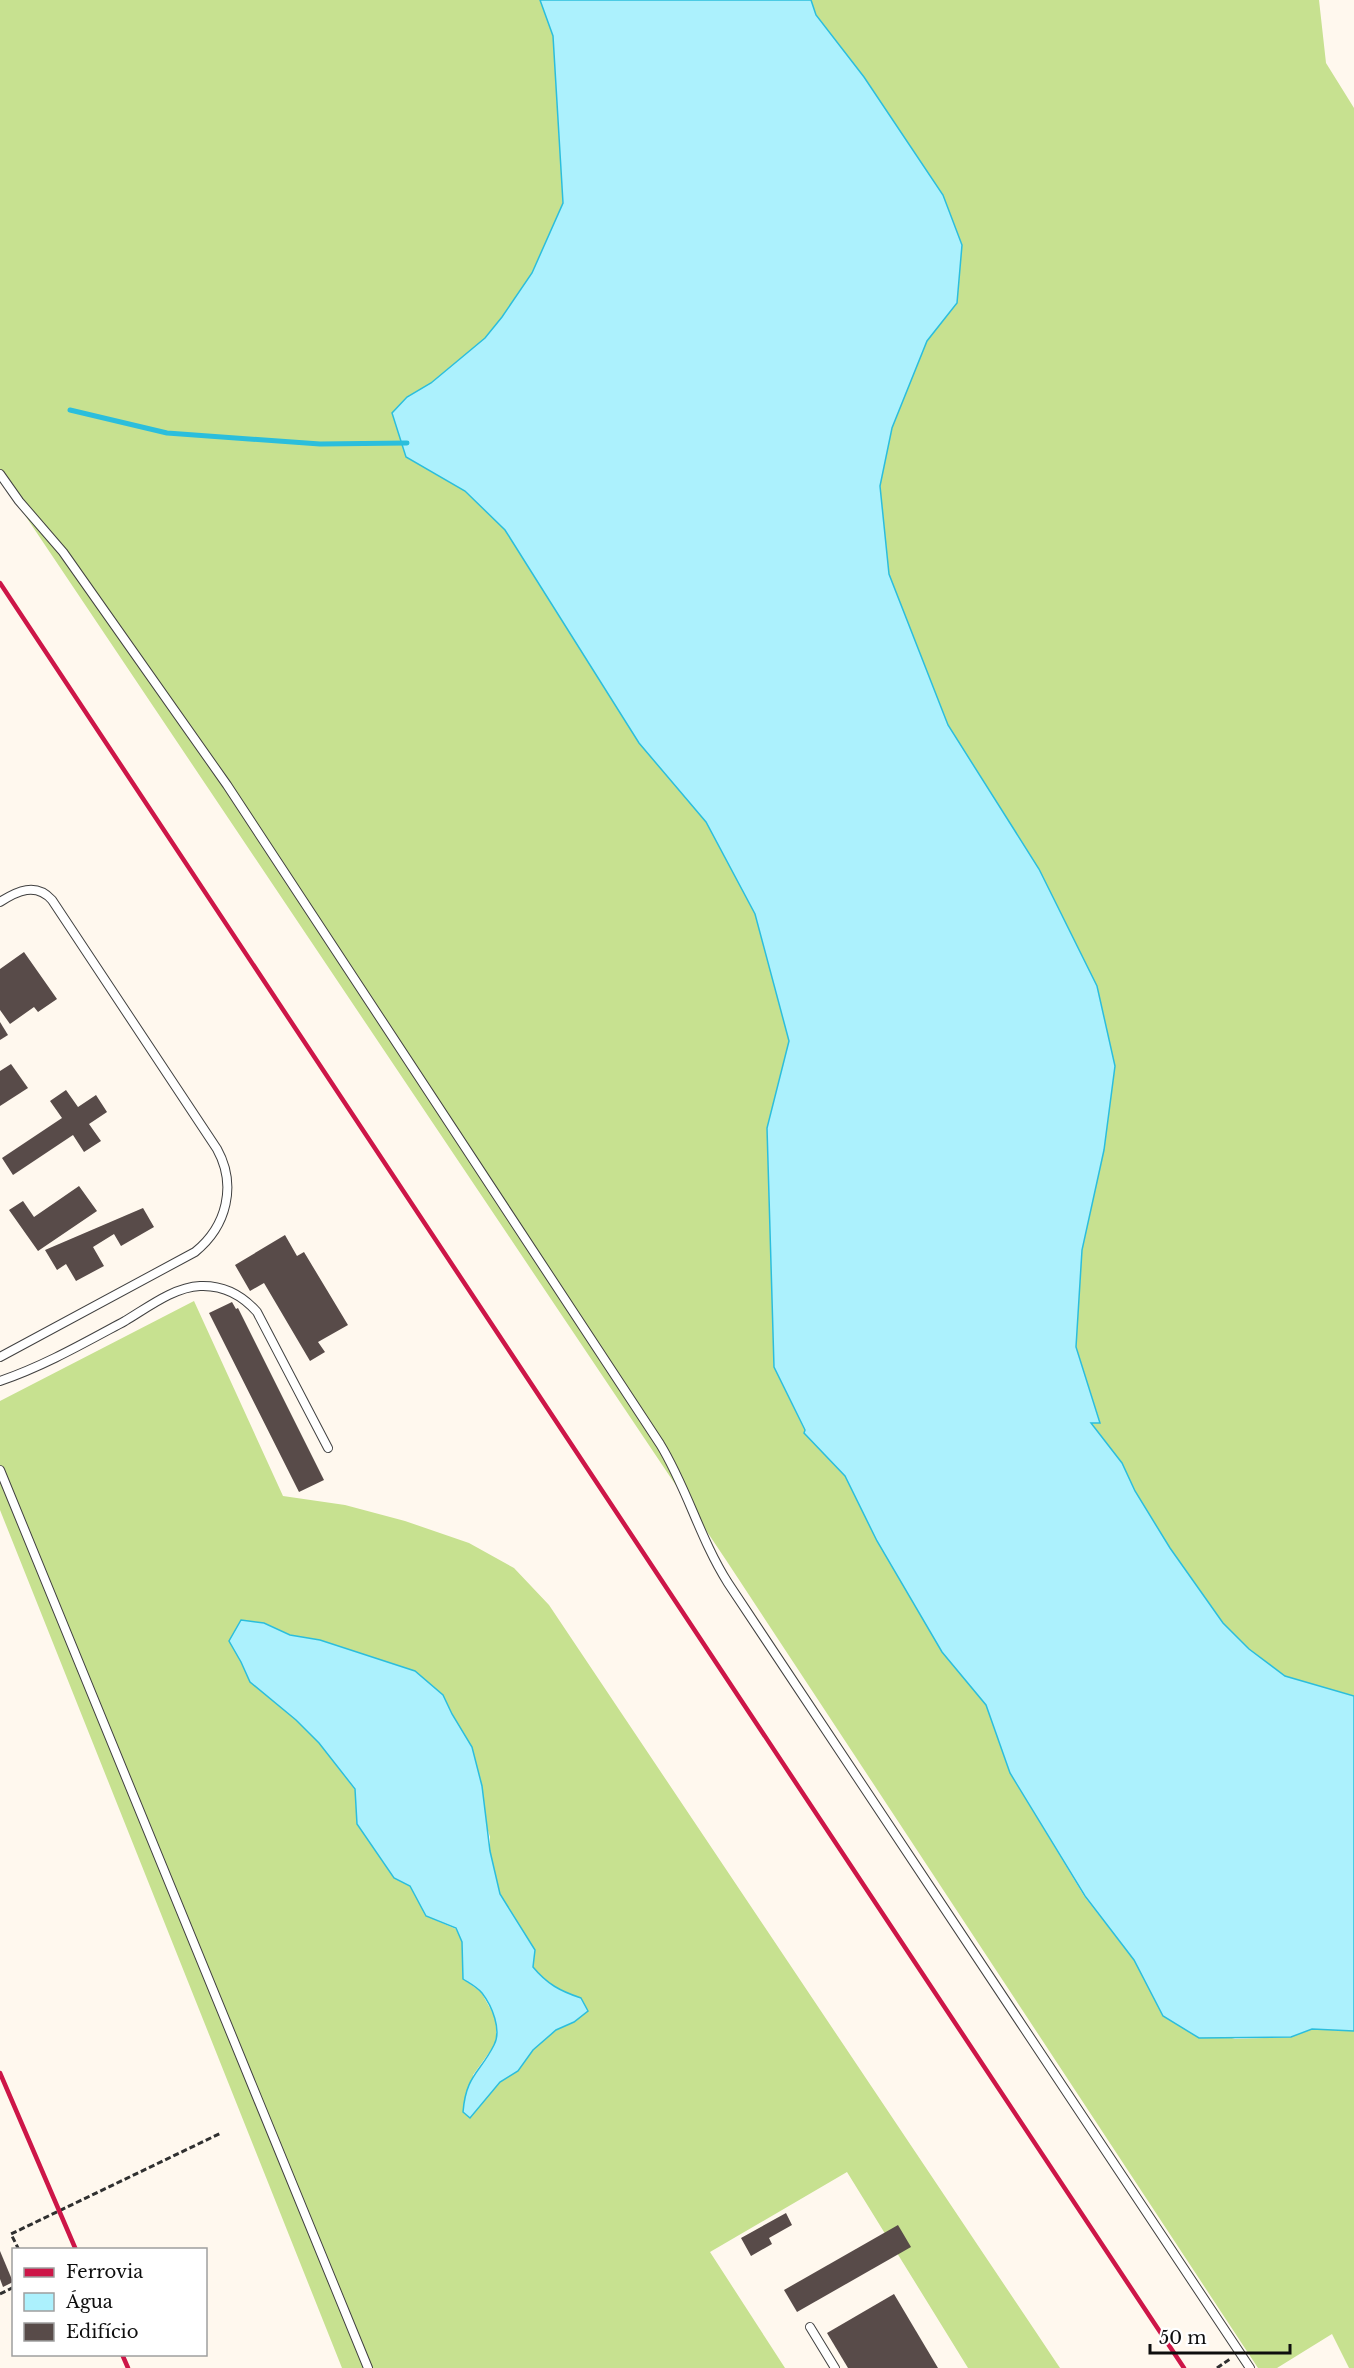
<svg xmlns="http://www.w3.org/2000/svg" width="1354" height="2368" viewBox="0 0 1354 2368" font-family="'Libre Baskerville',serif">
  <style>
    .forest { fill: #c7e190; fill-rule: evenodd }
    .water { fill: #acf1fd; stroke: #2bbedc; stroke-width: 1.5 }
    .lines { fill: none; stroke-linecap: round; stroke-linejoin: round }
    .stream { stroke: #2bbedc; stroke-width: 5 }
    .building { fill: #584b49 }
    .service-casing { stroke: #414141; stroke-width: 10 }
    .path { stroke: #303030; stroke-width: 3; stroke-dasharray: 6 3; stroke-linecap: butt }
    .service { stroke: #fff; stroke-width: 8 }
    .rail { stroke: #cd1648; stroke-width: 4.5 }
  </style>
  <rect width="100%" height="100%" fill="#fff8ee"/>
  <g class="forest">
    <polygon points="0,0 540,0 553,36 563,203 532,273 502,317 485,338 431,383 407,398 392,413 406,457 465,491 505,530 639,743 706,822 755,914 789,1041 767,1128 774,1367 805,1431 804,1433 845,1476 877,1541 942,1652 986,1705 1010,1773 1084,1896 1134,1960 1163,2016 1235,2039 1291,2037 1312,2029 1354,2031 1354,2368 1349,2368 1332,2334 1277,2368 1258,2368 726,1560 0,478"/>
    <polygon points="811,0 1319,0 1326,63 1354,108 1354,1696 1285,1676 1249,1649 1223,1623 1170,1548 1135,1491 1122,1463 1091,1423 1100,1422 1076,1347 1082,1250 1104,1150 1115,1066 1097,986 1039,869 948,725 889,574 880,486 892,428 927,341 957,303 962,245 943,195 864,77 816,15"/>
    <path d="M 194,1301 L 283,1496 L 345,1505 L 405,1521 L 469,1543 L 514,1568 L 549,1605 L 1060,2368 L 968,2368 L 847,2172 L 710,2252 L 785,2368 L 342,2368 L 0,1510 L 0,1401 ZM 241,1620 L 264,1623 L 290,1635 L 320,1640 L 415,1671 L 443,1695 L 452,1714 L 490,1837 L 490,1851 L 500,1894 L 535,1950 L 533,1967 C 547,1984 560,1991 581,1998 L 574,2022 L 556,2030 L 533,2050 L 518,2071 L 500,2082 L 470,2117 L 473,2075 L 496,2043 L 496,2019 L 481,1992 L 463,1979 L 462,1942 L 456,1929 L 426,1916 L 410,1886 L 394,1878 L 357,1824 L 355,1790 L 319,1743 L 296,1720 L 250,1682 L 241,1662 L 229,1641 Z"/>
  </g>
  <g class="water">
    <polygon points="540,0 811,0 816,15 864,77 943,195 962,245 957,303 927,341 892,428 880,486 889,574 948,725 1039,869 1097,986 1115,1066 1104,1150 1082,1250 1076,1347 1100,1423 1091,1423 1122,1463 1135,1491 1170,1548 1223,1623 1249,1649 1285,1676 1354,1696 1354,2031 1312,2029 1291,2037 1199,2038 1163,2016 1134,1960 1085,1896 1010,1773 986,1705 942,1652 877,1541 845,1476 804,1433 805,1430 774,1367 767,1128 789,1041 755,914 706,822 639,743 505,530 465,491 406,457 392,413 407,397 431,383 485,338 502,317 532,273 563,203 553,36"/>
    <path d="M 241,1620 L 264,1623 L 290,1635 L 320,1640 L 415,1671 L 443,1695 L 452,1714 L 472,1747 L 482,1786 L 490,1851 L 500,1894 L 535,1950 L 533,1967 C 547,1984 560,1991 581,1998 L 588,2011 L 574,2022 L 556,2030 L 533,2050 L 518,2071 L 500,2082 L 470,2118 L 463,2112 C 466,2075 480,2073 494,2045 C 502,2030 492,2006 482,1993 C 477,1987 469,1983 463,1979 L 462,1942 L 456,1928 L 426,1916 L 410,1886 L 394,1878 L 357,1824 L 355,1789 L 319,1743 L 296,1720 L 250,1682 L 241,1662 L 229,1641 Z"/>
  </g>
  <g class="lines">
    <polyline class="stream" points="70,410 167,433 320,444 407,443"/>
  </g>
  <g class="building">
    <polygon points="24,952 57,999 38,1012 34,1007 10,1024 0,1010 0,969"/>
    <polygon points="0,1022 8,1035 0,1040"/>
    <polygon points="11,1064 28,1088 0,1106 0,1071"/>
    <polygon points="66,1090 78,1107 96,1095 107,1112 89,1124 101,1141 84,1152 73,1135 13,1175 2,1158 62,1118 50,1101"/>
    <polygon points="79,1186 97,1211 38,1251 9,1210 23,1201 34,1217"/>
    <polygon points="143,1208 154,1227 121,1246 114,1234 93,1247 104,1266 76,1281 66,1264 57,1270 45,1250"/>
    <polygon points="285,1235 297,1256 304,1252 348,1325 318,1342 325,1352 310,1361 264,1283 250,1291 235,1265"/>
    <polygon points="232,1302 236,1309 238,1308 324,1480 299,1492 209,1313"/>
    <polygon points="786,2213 792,2225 769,2238 772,2244 751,2256 741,2238"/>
    <polygon points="898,2225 911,2247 797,2312 784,2290"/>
    <polygon points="0,2251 13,2282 3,2287 0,2279"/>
    <polygon points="894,2294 938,2368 848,2368 827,2333"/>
  </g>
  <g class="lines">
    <defs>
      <g id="service">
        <path d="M 0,474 L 19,501 L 63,552 L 227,785 L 660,1444 C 687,1488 700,1539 728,1583 L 1250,2368"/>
        <path d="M 0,902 C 17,891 36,882 52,900 L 217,1149 C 237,1185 227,1226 195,1252 L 0,1357"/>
        <path d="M 0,1381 C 44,1366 84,1343 125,1321 C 147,1308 174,1287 200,1286 C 223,1285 242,1295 257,1312 L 328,1448"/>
        <polyline points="0,1470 368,2368"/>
        <polyline points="810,2327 835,2368"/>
      </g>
    </defs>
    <use href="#service" class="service-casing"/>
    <g class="path">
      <polyline points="19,2250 11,2234 221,2133"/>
      <polyline points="14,2270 14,2273"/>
      <polyline points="0,2294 14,2287"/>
      <polyline points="1217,2368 1230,2359"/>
    </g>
    <use href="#service" class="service"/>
    <g class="rail">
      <polyline points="0,583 1184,2368"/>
      <polyline points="0,2073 76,2250"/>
      <polyline points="122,2354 128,2368"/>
    </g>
  </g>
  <rect x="12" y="2248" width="195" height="108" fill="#ffffff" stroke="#9f9f9f" stroke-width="1.5"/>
  <rect x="24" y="2268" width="30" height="9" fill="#cd1648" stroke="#9f9f9f" stroke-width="1.5"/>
  <text x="66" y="2278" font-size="18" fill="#0e0e0e">Ferrovia</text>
  <rect x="24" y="2293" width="30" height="18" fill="#acf1fd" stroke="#9f9f9f" stroke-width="1.5"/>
  <text x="66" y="2308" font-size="18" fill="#0e0e0e">Água</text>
  <rect x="24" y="2323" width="30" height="18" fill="#584b49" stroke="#9f9f9f" stroke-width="1.5"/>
  <text x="66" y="2338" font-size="18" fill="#0e0e0e">Edifício</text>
  <path d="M1150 2344v9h140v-9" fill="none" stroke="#0e0e0e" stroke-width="3"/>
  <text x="1159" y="2344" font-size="18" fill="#0e0e0e" stroke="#ffffff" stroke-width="4.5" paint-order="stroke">50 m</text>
</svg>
